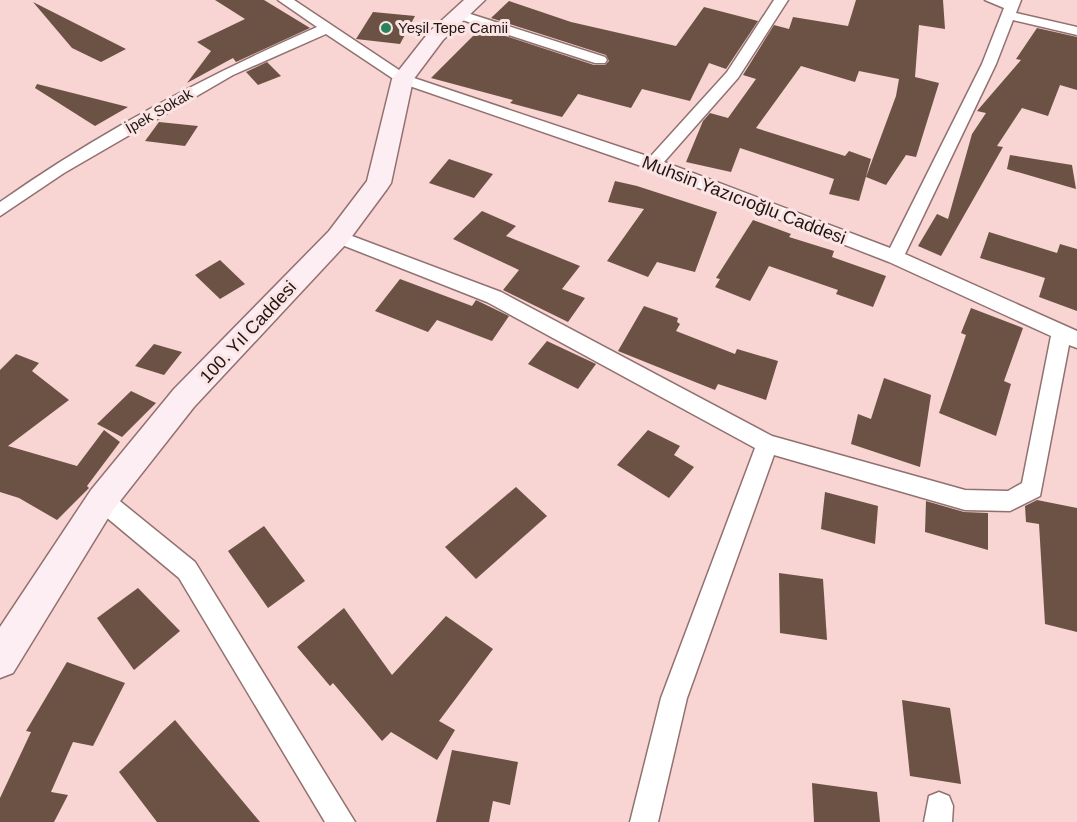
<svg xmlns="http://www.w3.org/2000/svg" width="1077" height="822" viewBox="0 0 1077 822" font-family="Arial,sans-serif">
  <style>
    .building { fill: #6b5244 }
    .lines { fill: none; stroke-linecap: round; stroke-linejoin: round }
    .street-casing { stroke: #917170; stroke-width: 3 }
    .secondary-casing { stroke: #917170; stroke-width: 3 }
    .street { fill: #fff; fill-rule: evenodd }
    .secondary { fill: #fdeef3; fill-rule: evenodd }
    .poi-dot { fill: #27835a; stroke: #fbe5e4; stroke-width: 2 }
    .labels { text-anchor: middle; stroke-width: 6; stroke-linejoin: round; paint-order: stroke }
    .far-poi-label { font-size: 15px; fill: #211514; stroke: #fbe5e4; text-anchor: start }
    .far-street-label { font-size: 15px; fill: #211514; stroke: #fbe5e4 }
    .street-label { font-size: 18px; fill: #211514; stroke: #fbe5e4 }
  </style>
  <rect width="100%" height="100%" fill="#f8d4d2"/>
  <g class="building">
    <polygon points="215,0 264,0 310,28 236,62 233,58 187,83 211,51 197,42 245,19"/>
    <polygon points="856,0 943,0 945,29 919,25 915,77 939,83 916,157 906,155 886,185 866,177 896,96 899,79 859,71 855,82 801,66 756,128 845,156 849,151 871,159 859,201 829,194 834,179 740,148 731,172 686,162 703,121 710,113 728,118 756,79 743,75 774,25 789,29 793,17 848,26"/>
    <polygon points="509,1 571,22 676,46 704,7 758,21 726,69 709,63 690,101 642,89 631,108 578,94 562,117 510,103 513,100 431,78 481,28 594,65 605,65 609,61 606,55 491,18"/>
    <polygon points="33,2 126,49 101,62 72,48"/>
    <polygon points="373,12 415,16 400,44 356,39"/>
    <polygon points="1037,28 1077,37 1077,90 1060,85 1048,116 1022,108 997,146 1003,147 941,256 918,246 937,214 948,219 972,134 986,113 977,111 1021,60 1016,59"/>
    <polygon points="267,62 281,76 258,85 246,72"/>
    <polygon points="37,84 128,107 95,126 35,88"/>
    <polygon points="159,122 198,126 185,146 145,141"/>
    <polygon points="1010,155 1072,165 1076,189 1007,169"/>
    <polygon points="449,159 493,174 474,198 429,183"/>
    <polygon points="615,181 637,186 717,212 695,272 657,262 648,277 607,261 644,209 608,202"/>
    <polygon points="482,211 516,226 506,236 580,266 562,289 585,298 568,322 503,290 519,270 453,239"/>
    <polygon points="753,220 791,234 789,237 834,251 832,257 886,276 873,307 836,294 838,290 769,266 750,301 715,287 720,279 716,278"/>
    <polygon points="989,232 1057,253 1060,244 1077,249 1077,311 1039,297 1045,278 980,258"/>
    <polygon points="220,260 245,284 220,299 195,275"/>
    <polygon points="400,279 472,306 476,300 509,316 492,341 437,320 428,332 375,311"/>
    <polygon points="644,306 678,318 677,322 680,324 676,331 735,354 737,349 778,361 766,400 718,384 715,390 618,351"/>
    <polygon points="971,308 1023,328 1004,381 1011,384 996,436 939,413 966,335 961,333"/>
    <polygon points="547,341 596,364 578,389 528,364"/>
    <polygon points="154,344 182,352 164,375 135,366"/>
    <polygon points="16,354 39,363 32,371 69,400 8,446 77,466 104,430 120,442 87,486 89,488 57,520 19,498 0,492 0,370"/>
    <polygon points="884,378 931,395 920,467 851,444 858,414 871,419"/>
    <polygon points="131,391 156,403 122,437 97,424"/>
    <polygon points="648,430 680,446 674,455 694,467 669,498 617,465"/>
    <polygon points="516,487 547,516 476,579 445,547"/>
    <polygon points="825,492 878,506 875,544 821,529"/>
    <polygon points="1037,500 1077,508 1077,632 1045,624 1039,524 1026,522 1025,506"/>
    <polygon points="926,501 964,512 988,513 988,550 925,532"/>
    <polygon points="264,526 305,581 268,608 228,551"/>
    <polygon points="779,573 823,579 827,640 780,633"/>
    <polygon points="138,588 180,631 134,670 97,618"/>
    <polygon points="344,608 392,675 446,616 493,649 439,721 455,730 437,760 391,732 382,741 333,683 330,686 297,647"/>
    <polygon points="67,662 125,683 93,746 73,742 51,792 68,795 54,822 0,822 0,798 31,732 26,731"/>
    <polygon points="902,700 950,708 961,784 910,776"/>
    <polygon points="175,720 260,822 157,822 119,772"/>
    <polygon points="452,750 518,762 510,805 493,801 489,822 436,822"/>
    <polygon points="812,783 877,792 880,822 814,822"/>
  </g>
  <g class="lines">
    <defs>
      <g id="street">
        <path d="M 278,0 L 294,0 L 408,76 L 650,157 L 727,72 L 774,0 L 788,0 L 738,78 L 664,162 L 890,248 L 982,64 L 1004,8 L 985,0 L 1021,0 L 1016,13 L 1077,27 L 1077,35 L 1013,20 L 996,64 L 905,254 L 1077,331 L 1077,348 L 1069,345 L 1040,496 L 1010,511 L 965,510 L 774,455 L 687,698 L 658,822 L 630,822 L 661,698 L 755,448 L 487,302 L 332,241 L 329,237 L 332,233 L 344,233 L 501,292 L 772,436 L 965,490 L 1008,491 L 1022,483 L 1051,336 L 889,262 L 647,168 L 398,82 L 326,34 L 233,75 L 64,173 L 0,216 L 0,202 C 99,132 206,76 317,27 Z"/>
        <polygon points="458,10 605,57 607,60 605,63 595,63 453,17 453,11"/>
        <polygon points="102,490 110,493 195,562 355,822 325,822 179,578 94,507 91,500 94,493"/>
        <polygon points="939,792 949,796 953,806 952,822 924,822 929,796"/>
      </g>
      <polygon id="secondary" points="464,0 485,0 443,40 413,80 391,183 387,189 347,243 194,407 113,510 13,673 0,678 0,627 91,490 174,389 329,231 367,181 392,79 429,32"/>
    </defs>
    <use href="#street" class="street-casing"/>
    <use href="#secondary" class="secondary-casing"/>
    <use href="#street" class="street"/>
    <use href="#secondary" class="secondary"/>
  </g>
  <circle class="poi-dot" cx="386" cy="28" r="6"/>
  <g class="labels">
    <g class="far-poi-label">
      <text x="398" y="33">Yeşil Tepe Camii</text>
    </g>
    <g class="far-street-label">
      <text transform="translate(159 111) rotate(-30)" y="5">İpek Sokak</text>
    </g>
    <g class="street-label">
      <text transform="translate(744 200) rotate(21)" y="6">Muhsin Yazıcıoğlu Caddesi</text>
      <text transform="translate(248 332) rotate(-47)" y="6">100. Yıl Caddesi</text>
    </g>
  </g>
</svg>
